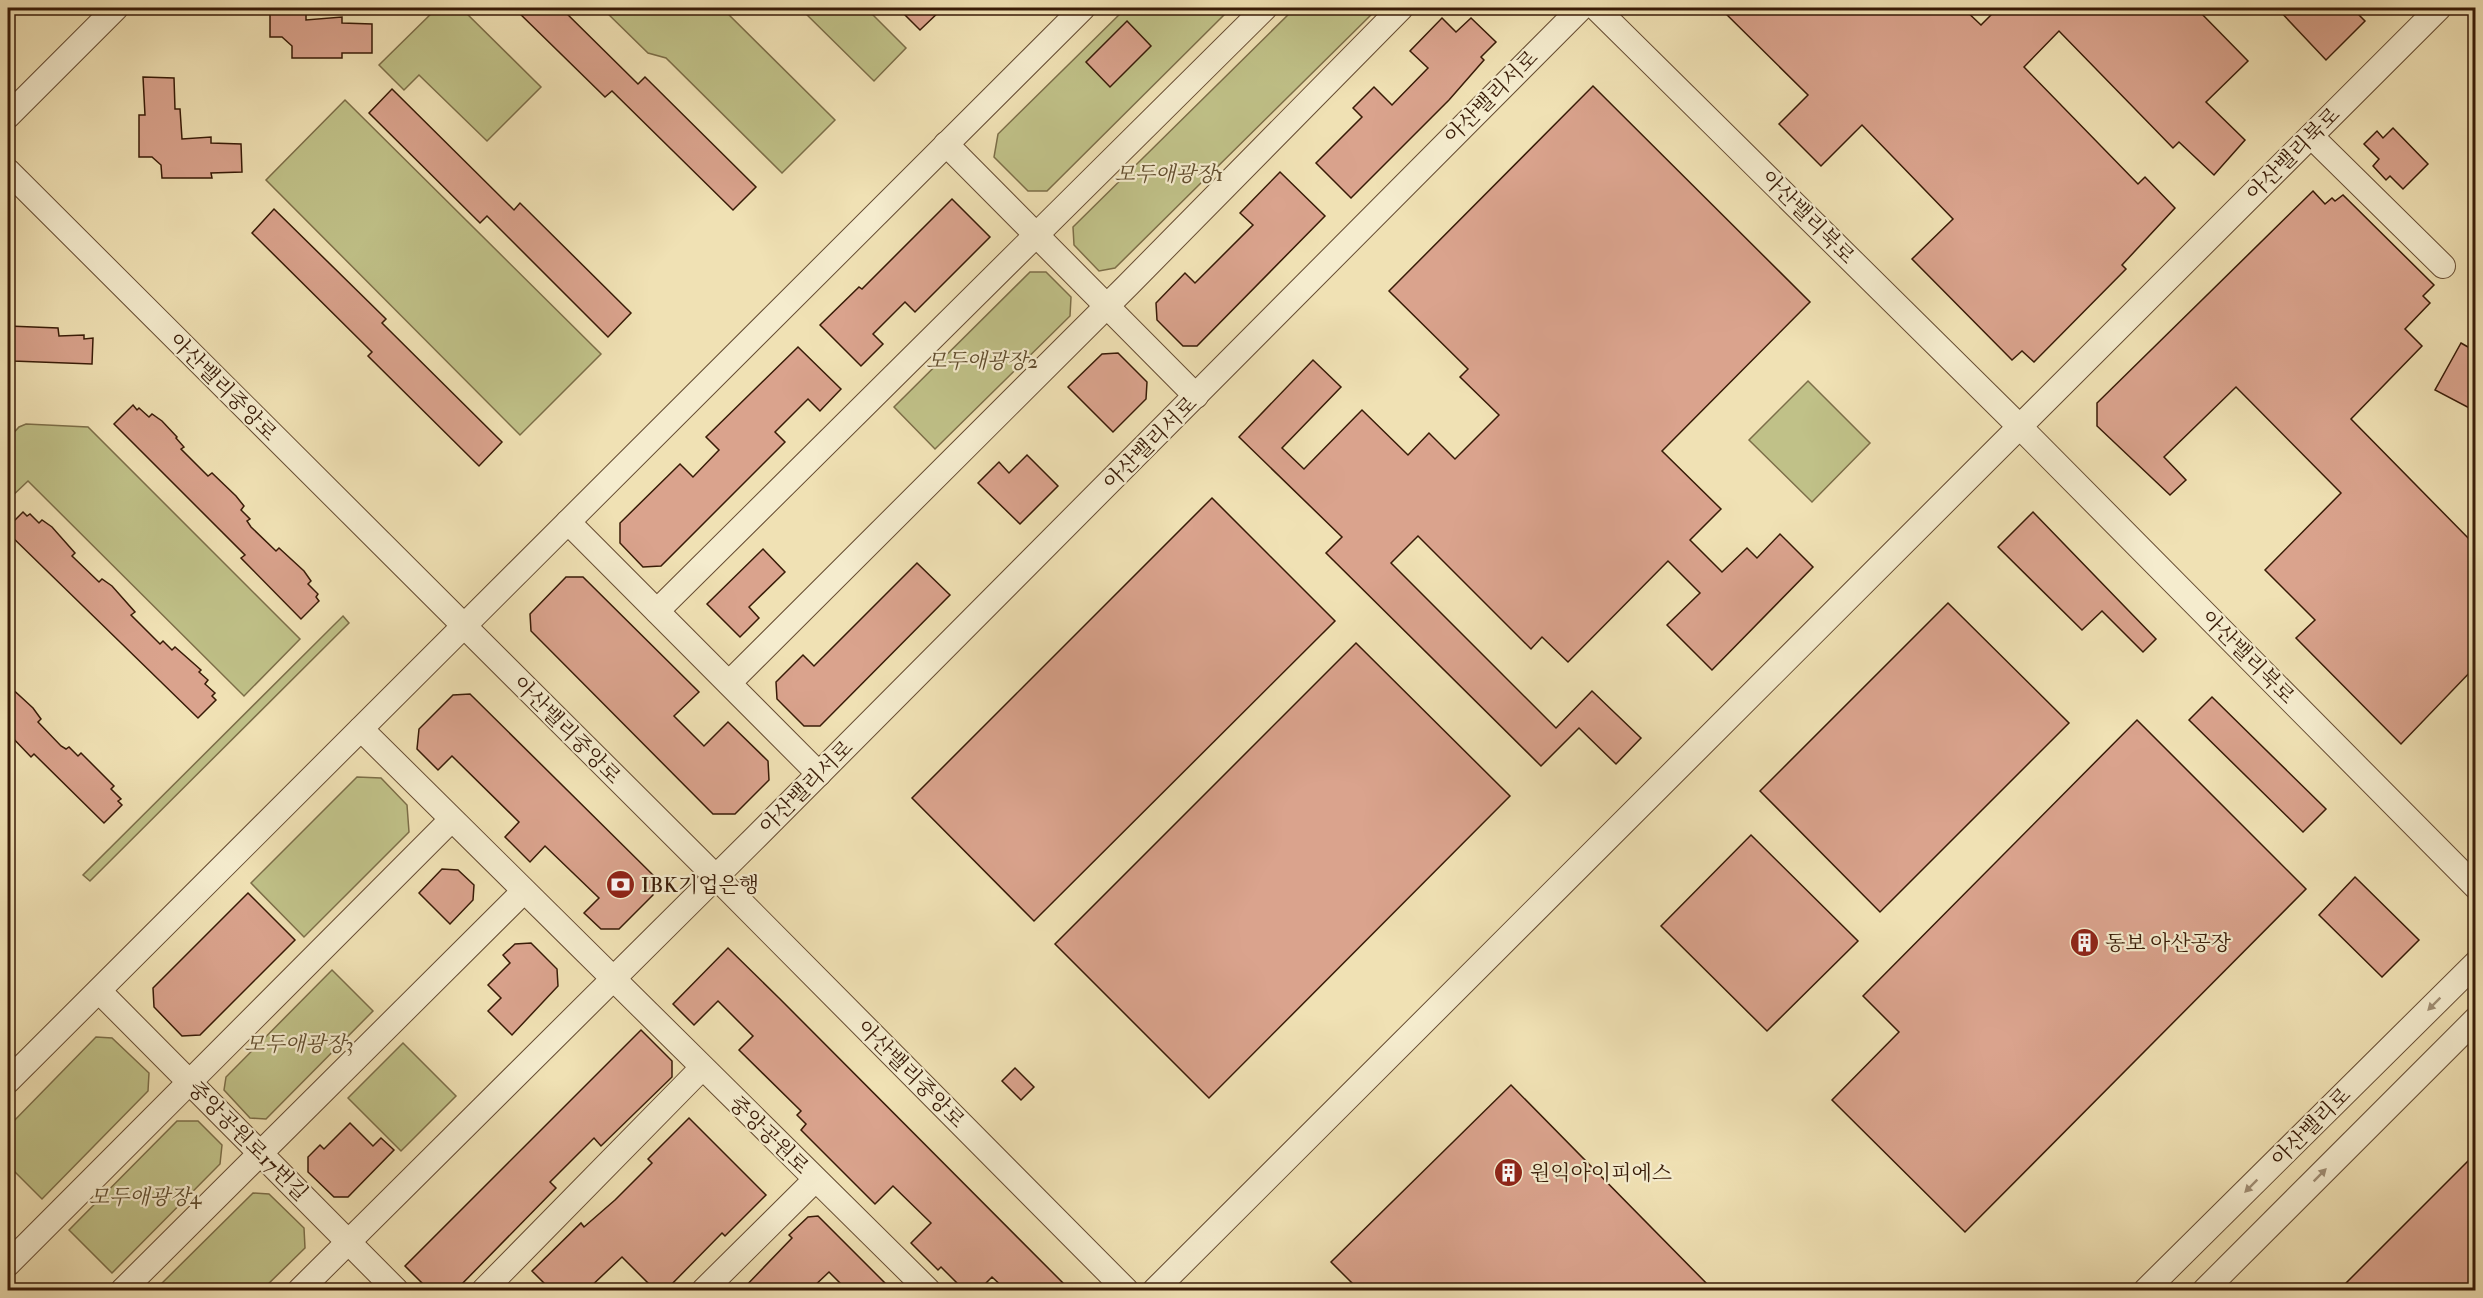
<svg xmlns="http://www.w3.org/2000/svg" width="2483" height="1298" viewBox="0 0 2483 1298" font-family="'IM FELL Double Pica','Noto Serif KR',serif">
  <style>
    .green { fill: #c0c188; stroke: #7c6e48; stroke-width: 1.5 }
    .building { fill: #daa38d; stroke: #381b07; stroke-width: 1.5 }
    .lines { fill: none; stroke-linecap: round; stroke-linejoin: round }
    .minor-casing { stroke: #664c32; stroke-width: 26 }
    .minor { stroke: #f5ecce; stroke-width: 24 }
    .oneway { fill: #a08e74 }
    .labels { text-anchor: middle; stroke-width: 4.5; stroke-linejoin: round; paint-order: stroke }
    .street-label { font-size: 21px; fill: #381b07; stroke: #f5ecce }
    .park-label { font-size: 21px; font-style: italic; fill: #614d2e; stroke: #f5ecce }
    .poi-label { font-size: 21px; fill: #381b07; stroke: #f5ecce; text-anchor: start }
  </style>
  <rect width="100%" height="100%" fill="#f0e1b4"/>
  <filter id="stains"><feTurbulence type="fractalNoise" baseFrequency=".00333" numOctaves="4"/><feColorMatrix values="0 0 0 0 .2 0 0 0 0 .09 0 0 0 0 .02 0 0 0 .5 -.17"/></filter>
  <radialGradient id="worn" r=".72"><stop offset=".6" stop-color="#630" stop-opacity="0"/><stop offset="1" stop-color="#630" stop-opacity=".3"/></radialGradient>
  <g class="green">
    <polygon points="437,8 461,8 541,87 487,141 419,75 404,90 379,65"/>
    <polygon points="602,8 722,8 835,120 782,173 666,58 648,53"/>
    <polygon points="800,8 866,8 906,48 874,81"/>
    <polygon points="1126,8 1231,8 1047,191 1028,191 994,157 998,134"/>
    <polygon points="1295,8 1378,8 1115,268 1099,271 1074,245 1073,227"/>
    <polygon points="345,100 601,354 520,435 266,180"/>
    <polygon points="1030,272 1046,272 1071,297 1070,316 935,449 894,407"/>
    <polygon points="1808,381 1870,443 1812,502 1749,440"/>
    <polygon points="26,424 88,427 300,639 244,696 28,481 8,500 8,439 19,427"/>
    <polygon points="343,616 349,623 90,881 83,875"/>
    <polygon points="357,777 381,778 407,805 409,832 304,937 251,883"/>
    <polygon points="332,970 373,1011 266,1119 250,1118 224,1090 226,1077"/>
    <polygon points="96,1037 112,1038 149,1073 148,1091 42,1199 8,1165 8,1127"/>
    <polygon points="403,1043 456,1096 401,1151 348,1098"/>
    <polygon points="177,1121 198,1121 222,1145 220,1164 112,1273 69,1230"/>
    <polygon points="253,1193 269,1194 304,1228 305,1248 262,1290 155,1290"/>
  </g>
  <g class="building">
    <polygon points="270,8 306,8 306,20 342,17 342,23 372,24 372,53 342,53 342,58 292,58 292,46 282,37 270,37"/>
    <polygon points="514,8 561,8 638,84 645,77 756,187 733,210 612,91 605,97"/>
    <polygon points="898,8 943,8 920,30"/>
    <polygon points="1720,8 1963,8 1981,25 1998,8 2196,8 2248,61 2206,102 2245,140 2214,175 2179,142 2173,148 2059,31 2024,67 2138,184 2145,177 2175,208 2122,265 2126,269 2034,362 2022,351 2012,360 1912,259 1953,219 1862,125 1821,166 1779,124 1808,95"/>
    <polygon points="2277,8 2352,8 2365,21 2326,60"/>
    <polygon points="1442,18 1456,32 1471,18 1496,42 1481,57 1484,60 1449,100 1351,198 1316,163 1362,117 1353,108 1374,87 1392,105 1428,68 1410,51"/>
    <polygon points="1127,21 1151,46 1110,87 1086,62"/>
    <polygon points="143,77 174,78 175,109 180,109 182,139 211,137 211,143 241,144 242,172 211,173 212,178 162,178 161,165 152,157 139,157 139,115 145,115"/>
    <polygon points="1593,86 1810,302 1662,451 1721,509 1690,540 1722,572 1747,548 1757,558 1780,534 1813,567 1712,670 1667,625 1700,593 1668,561 1568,662 1542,637 1531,649 1418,536 1391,563 1556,728 1592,691 1641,738 1616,764 1579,728 1541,766 1326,553 1342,537 1239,437 1313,360 1341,387 1282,448 1304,469 1362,410 1408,455 1429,433 1455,459 1499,415 1460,377 1468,369 1389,291"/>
    <polygon points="392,89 514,210 520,203 631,313 608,337 487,216 480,223 369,113"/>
    <polygon points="2393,128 2428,164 2403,189 2390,176 2386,180 2373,166 2379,159 2364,144 2377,131 2383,138"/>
    <polygon points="1280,172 1325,216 1197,346 1183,346 1157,320 1156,303 1185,273 1195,283 1253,225 1240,213"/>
    <polygon points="2313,191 2325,204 2332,198 2335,201 2343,195 2434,285 2423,296 2430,303 2405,329 2422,346 2351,419 2475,545 2475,667 2401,744 2296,638 2315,620 2265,570 2341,493 2236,387 2164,457 2186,480 2170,495 2097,426 2097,403"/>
    <polygon points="952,199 990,237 915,312 905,302 873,334 883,344 861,366 820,325 859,287 862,289"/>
    <polygon points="274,209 386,319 382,323 502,442 479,466 368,356 372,352 252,233"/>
    <polygon points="8,326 58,328 59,336 84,335 84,339 93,338 92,364 13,361 13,352 8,352"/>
    <polygon points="2461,343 2475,351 2475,411 2435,390"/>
    <polygon points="798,347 841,389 820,411 808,399 775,432 785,442 661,566 643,567 620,543 620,523 680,464 693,477 719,450 706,437"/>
    <polygon points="1118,353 1147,382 1146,399 1113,432 1068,387 1102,354"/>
    <polygon points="133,405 137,410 139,408 149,417 152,414 162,421 177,437 176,438 184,447 181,449 208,476 212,473 236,496 244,506 241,510 250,519 247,521 251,527 276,551 279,548 304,571 311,581 308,584 318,594 316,597 319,601 301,619 241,558 245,555 114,424"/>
    <polygon points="1027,455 1058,486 1020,524 978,483 999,462 1009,473"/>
    <polygon points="1212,498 1335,621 1034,921 912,798"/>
    <polygon points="23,512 27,516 30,514 39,523 42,520 52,527 75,553 72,556 99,582 102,579 112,586 135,612 131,615 160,644 163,641 172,650 175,647 201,670 199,672 208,680 205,684 215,693 212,696 216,700 198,718 8,533 8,527"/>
    <polygon points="2033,512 2156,639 2143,652 2102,611 2082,630 1998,547"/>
    <polygon points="763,549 785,572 749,607 759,618 740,637 707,604"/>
    <polygon points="917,563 950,595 820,726 804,726 777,699 776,682 803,655 814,666"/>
    <polygon points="566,577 583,577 699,692 674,716 704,746 728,722 768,761 769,780 735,814 713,814 531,631 530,614"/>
    <polygon points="1948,603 2069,723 1880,912 1760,791"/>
    <polygon points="1356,643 1510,796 1209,1098 1055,944"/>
    <polygon points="8,685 33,708 41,719 38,722 61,746 66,749 69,747 78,756 81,753 114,786 111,789 121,799 118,801 122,805 104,823 34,754 31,757 8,733"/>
    <polygon points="470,694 653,875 653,895 619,929 601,929 584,913 599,898 545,846 530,862 505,837 519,822 452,756 438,770 417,749 419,729 453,695"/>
    <polygon points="2212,697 2326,809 2303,832 2189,720"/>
    <polygon points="2137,720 2306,889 1965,1232 1832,1100 1899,1032 1863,996"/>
    <polygon points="1751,835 1858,941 1767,1031 1661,926"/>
    <polygon points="442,869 458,870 474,885 473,900 450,924 419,893"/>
    <polygon points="2355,877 2419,940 2382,977 2319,915"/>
    <polygon points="248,893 295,940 200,1035 182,1036 154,1007 153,988"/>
    <polygon points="531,943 557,969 558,986 512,1035 488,1011 501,998 488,985 510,963 503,955 515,944"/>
    <polygon points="728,948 780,999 1070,1290 1027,1290 1020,1284 1013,1290 1006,1290 992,1277 979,1290 964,1290 941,1267 938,1270 911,1243 931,1223 893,1186 875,1204 801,1130 806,1124 797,1115 801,1111 739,1050 753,1036 718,1001 694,1025 673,1004"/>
    <polygon points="641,1030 672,1061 672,1077 601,1146 594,1138 550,1182 556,1188 456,1290 429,1290 405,1266"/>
    <polygon points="1015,1068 1034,1087 1021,1100 1002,1081"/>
    <polygon points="1511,1085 1713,1290 1359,1290 1331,1262"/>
    <polygon points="689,1118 766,1195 725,1236 722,1233 666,1290 655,1290 622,1257 587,1290 551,1290 532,1271 581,1223 584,1227 615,1200 652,1163 648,1159"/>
    <polygon points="350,1123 373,1146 381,1138 394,1150 348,1197 334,1197 308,1172 308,1157 320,1145 324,1149"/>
    <polygon points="2475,1154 2475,1290 2339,1290"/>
    <polygon points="818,1216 892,1290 847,1290 829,1272 810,1290 742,1290 792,1238 789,1235 808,1217"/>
  </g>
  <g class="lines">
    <defs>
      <g id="minor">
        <polyline points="1596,8 2020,427 2476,887"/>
        <polyline points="8,116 116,8"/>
        <polyline points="2311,136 2443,266"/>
        <polyline points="946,144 1196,396"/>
        <polyline points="8,171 715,876 1126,1290"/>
        <polyline points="568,522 819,774"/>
        <polyline points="657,611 1265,8"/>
        <polyline points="729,683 1128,285 1401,8"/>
        <polyline points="361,729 928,1290"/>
        <polyline points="99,991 396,1290"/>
        <polyline points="8,1081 1083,8"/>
        <polyline points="8,1264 451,820"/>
        <polyline points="123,1290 523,892"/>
        <polyline points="300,1290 757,836 1581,8"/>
        <polyline points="484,1290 701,1069"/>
        <polyline points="704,1290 815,1180"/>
        <polyline points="1155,1290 2439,8"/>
        <polyline points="2146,1290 2476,963"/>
        <polyline points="2205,1290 2476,1019"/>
      </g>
    </defs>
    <use href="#minor" class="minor-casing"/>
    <use href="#minor" class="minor"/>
  </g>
  <defs><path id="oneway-solid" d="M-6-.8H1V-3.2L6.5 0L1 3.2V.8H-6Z" transform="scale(1.5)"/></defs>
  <g class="oneway">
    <use href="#oneway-solid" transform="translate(2434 1004) rotate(135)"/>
    <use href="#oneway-solid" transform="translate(2320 1175) rotate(-45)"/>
    <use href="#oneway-solid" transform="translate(2251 1186) rotate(135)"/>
  </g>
  <defs>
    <symbol id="bank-disc" viewBox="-11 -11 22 22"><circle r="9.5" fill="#8f2418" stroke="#f5ecce"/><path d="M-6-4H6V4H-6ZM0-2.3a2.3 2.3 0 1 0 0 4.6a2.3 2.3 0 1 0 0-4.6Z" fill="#fff"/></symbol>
    <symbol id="building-disc" viewBox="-11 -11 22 22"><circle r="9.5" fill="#8f2418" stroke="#f5ecce"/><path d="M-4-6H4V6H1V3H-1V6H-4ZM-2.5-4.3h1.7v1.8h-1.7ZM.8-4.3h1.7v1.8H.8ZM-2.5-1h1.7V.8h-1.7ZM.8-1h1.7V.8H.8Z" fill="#fff"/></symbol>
  </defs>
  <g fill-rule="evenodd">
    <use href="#bank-disc" x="604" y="868" width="33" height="33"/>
    <use href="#building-disc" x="2068" y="926" width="33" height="33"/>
    <use href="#building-disc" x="1492" y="1156" width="33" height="33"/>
  </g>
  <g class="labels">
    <g class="street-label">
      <text transform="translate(1491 97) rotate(-45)" y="7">아산밸리서로</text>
      <text transform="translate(2293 154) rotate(-45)" y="7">아산밸리북로</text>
      <text transform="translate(1808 217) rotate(45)" y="7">아산밸리북로</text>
      <text transform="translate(223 387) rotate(45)" y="7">아산밸리중앙로</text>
      <text transform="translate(1150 443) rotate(-45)" y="7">아산밸리서로</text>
      <text transform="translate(2248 657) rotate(45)" y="7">아산밸리북로</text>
      <text transform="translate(567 730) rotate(45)" y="7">아산밸리중앙로</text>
      <text transform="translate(806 787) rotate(-45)" y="7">아산밸리서로</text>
      <text transform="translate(911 1074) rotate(45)" y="7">아산밸리중앙로</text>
      <text transform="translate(2311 1127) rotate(-45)" y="7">아산밸리로</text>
      <text transform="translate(769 1135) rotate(44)" y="7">중앙공원로</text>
      <text transform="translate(248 1141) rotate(45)" y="7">중앙공원로17번길</text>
    </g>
    <g class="park-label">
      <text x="1169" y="181">모두애광장1</text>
      <text x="982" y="368">모두애광장2</text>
      <text x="299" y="1051">모두애광장3</text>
      <text x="145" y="1204">모두애광장4</text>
    </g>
    <g class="poi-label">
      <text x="641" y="892">IBK기업은행</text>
      <text x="2105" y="950">동보 아산공장</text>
      <text x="1530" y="1180">원익아이피에스</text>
    </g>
  </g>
  <rect width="2483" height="1298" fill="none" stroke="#f0e1b4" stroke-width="30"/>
  <rect x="9" y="9" width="2465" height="1280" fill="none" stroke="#381b07" stroke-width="3"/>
  <rect x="15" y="15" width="2453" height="1268" fill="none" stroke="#381b07" stroke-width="1.5"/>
  <rect width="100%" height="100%" filter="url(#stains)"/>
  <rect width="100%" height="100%" fill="url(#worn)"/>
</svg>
